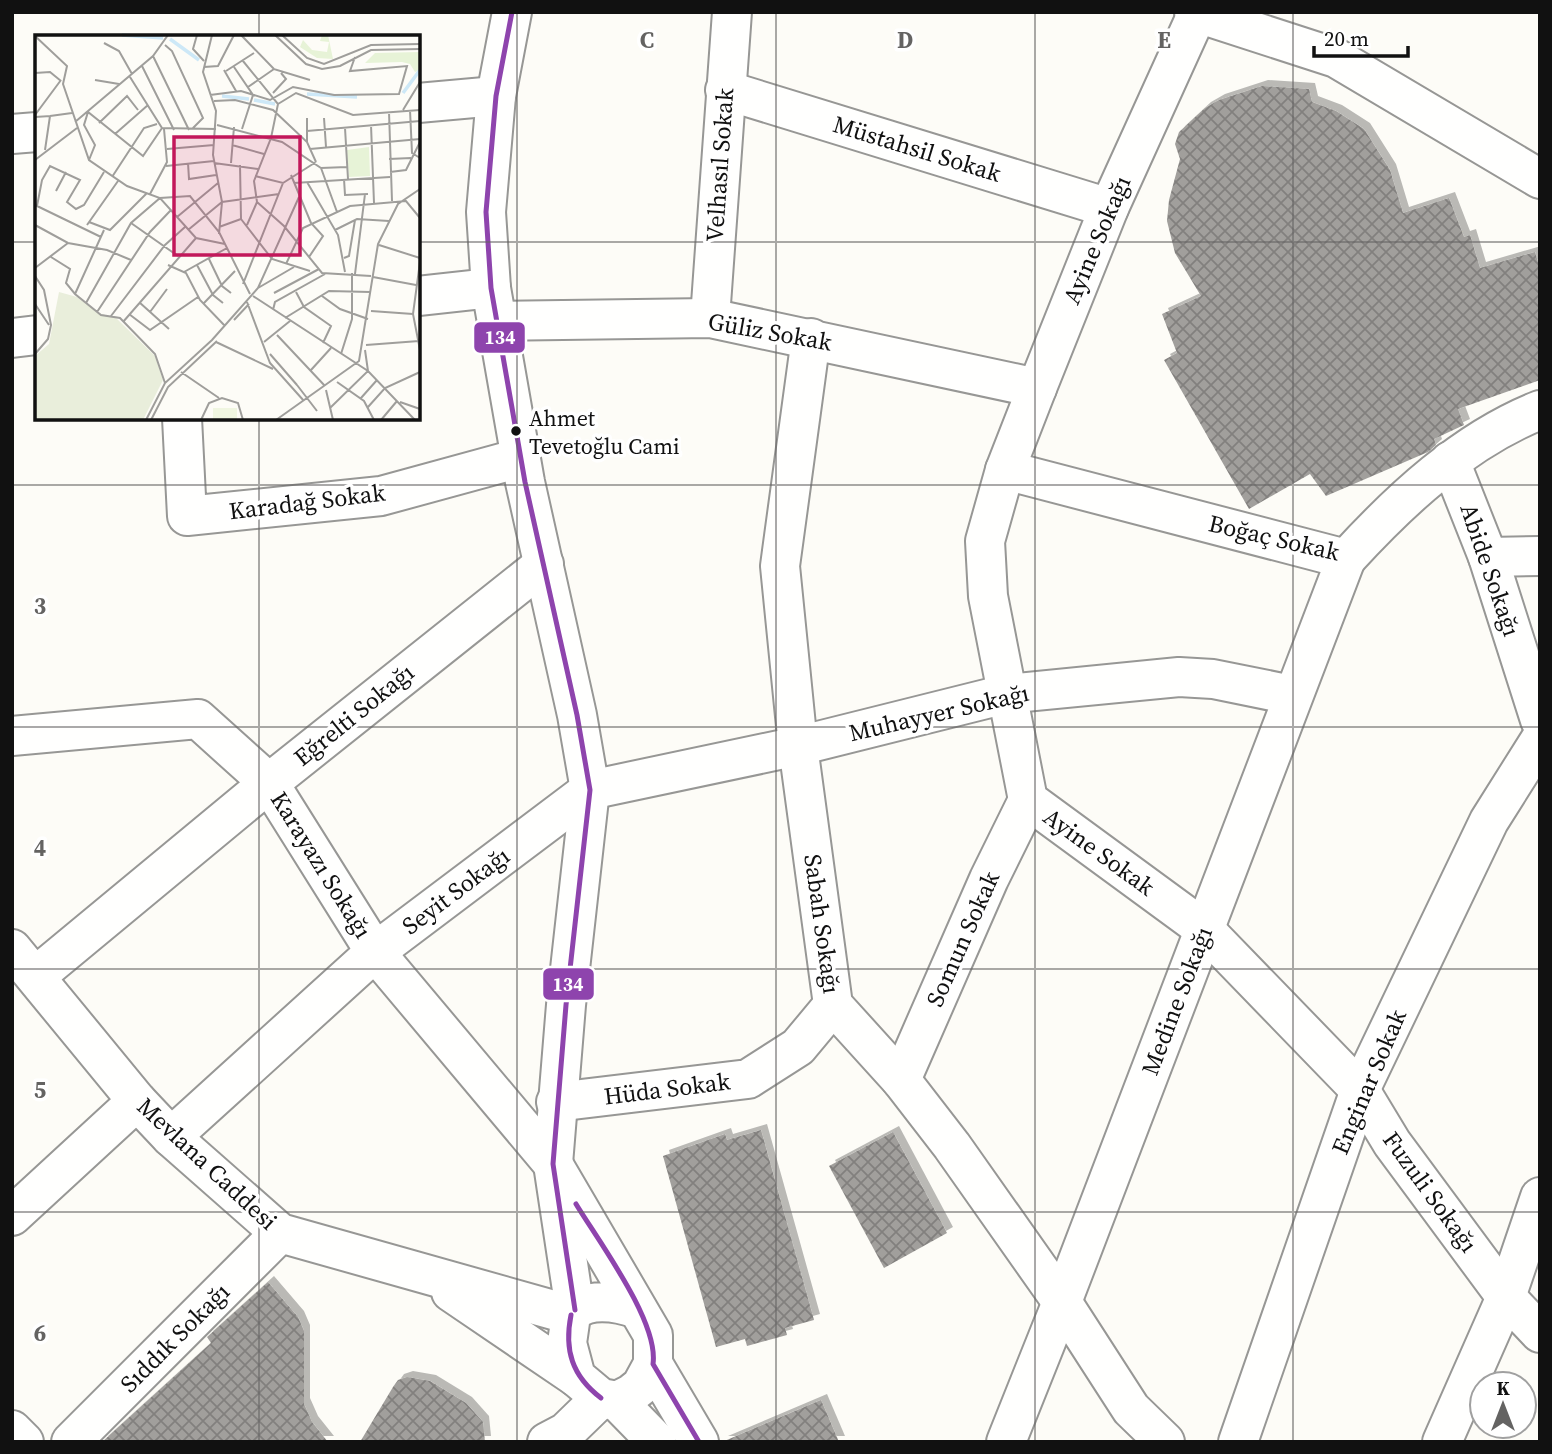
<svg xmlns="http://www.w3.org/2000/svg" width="1552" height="1454" viewBox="0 0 1552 1454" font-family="'Source Serif 4',serif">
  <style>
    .building { fill: url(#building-cross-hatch); filter: url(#shadow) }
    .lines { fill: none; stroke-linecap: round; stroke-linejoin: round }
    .minor-casing { stroke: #979795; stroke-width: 42 }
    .minor { stroke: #fffffe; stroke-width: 38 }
    .bus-1-casing { stroke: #fff; stroke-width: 10 }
    .bus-1 { stroke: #8e44ad; stroke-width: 5 }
    .grid { fill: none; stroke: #646362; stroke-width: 2; stroke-opacity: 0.55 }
    .bus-dot { fill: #111; stroke: #fff; stroke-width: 2.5 }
    .labels { text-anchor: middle; stroke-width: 7; stroke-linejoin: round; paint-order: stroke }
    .bus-label { font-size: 22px; fill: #111; stroke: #fff; text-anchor: start }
    .street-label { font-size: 24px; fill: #111; stroke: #fff }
    .inset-river { fill: none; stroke: #cde8f7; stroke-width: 3.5 }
    .inset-road { fill: none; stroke: #9f9e9b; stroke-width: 2 }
    .view { fill: #c2185b; fill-opacity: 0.15; stroke: #c2185b; stroke-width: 3.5 }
    .inset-edge { fill: none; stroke: #111; stroke-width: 3.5 }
    .grid-label { font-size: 23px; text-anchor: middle; font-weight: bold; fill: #646362; stroke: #fff; stroke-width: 7; stroke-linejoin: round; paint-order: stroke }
    .line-badge { stroke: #fff; stroke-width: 2.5 }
    .badge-label { font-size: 19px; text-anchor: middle; font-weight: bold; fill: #fff }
  </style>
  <defs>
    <pattern id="building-cross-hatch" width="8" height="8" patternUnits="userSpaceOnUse" patternTransform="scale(1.75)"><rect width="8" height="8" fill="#a19f9c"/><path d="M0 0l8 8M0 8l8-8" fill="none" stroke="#82807e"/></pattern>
    <filter id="shadow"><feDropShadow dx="6" dy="-6" stdDeviation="0" flood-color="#0004"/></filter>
  </defs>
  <rect width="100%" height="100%" fill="#fdfcf7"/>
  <g class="building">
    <polygon points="1262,86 1309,89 1312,102 1336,111 1364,129 1390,170 1403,213 1449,198 1464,237 1470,235 1480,268 1535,252 1540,269 1540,380 1458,409 1464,425 1434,439 1436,445 1428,452 1326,496 1310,474 1249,509 1164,360 1177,353 1162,314 1201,296 1175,253 1167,221 1169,200 1180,159 1175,144 1179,132 1205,108 1219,100"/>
    <polygon points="761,1130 814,1320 785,1328 787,1335 747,1346 745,1339 716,1347 663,1156 725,1134 727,1140"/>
    <polygon points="893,1132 947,1233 884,1268 829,1166"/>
    <polygon points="268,1282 298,1317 304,1331 304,1404 312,1422 328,1442 102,1442 211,1343 207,1337"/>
    <polygon points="407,1377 430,1381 466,1403 483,1422 485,1442 360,1442 393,1387 398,1380"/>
    <polygon points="821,1400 839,1442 722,1442"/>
  </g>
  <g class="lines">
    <defs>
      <g id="minor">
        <polyline points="512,12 496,96 486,212 491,288 525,482 577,715 590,790 566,1005 553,1164 575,1310"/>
        <polyline points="1194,12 1336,58 1540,179"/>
        <polyline points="1198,12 1109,208 1037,388 1005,470 985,541 988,596 1028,800 1204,929 1360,1090 1392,1143 1506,1297 1540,1333"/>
        <polyline points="725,90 1109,208"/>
        <polyline points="418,103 496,96"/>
        <polyline points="12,134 37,132"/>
        <polyline points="418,296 491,288"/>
        <polyline points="710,318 732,12"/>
        <polyline points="499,321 710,318 1037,388"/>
        <polyline points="12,338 37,335"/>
        <polyline points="811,338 780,566 798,746 833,1005 901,1080 952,1146 1062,1302 1131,1409 1165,1442"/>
        <polyline points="182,418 187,516 381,496 520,458"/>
        <polyline points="1450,461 1488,557 1540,720"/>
        <path d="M 1005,470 L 1346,559 C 1400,500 1464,440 1540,410"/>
        <polyline points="1488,557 1540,556"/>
        <path d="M 12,736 L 198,719 L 269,783 L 375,952 L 553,1164 L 653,1335 L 653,1364 L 641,1386 L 631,1394 L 617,1401 L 601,1398 L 576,1377 L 567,1343 L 571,1315 C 585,1296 618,1302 637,1309"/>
        <polyline points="12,949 137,1101 171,1137 280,1233 571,1315"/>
        <polyline points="36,976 269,783 544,564"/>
        <polyline points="901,1080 989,879 1028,800"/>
        <polyline points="556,1102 748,1079 798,1047 833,1005"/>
        <polyline points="171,1137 375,952 590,790 798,746 1006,694 1179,677 1213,679 1292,695"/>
        <polyline points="12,1216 137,1101"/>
        <polyline points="451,1292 576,1377"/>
        <polyline points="653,1364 699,1442"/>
        <polyline points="617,1401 657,1442"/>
        <polyline points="12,1430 24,1442"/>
        <polyline points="71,1442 280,1233"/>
        <polyline points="547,1442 566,1432 601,1398"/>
        <polyline points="1006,1442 1062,1302 1346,559"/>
        <polyline points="1238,1442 1360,1090 1489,821 1540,740"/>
        <polyline points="1442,1442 1506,1297 1540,1197"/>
      </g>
    </defs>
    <use href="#minor" class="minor-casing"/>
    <use href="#minor" class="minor"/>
    <defs>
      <g id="bus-1">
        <polyline points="512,12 496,96 486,212 491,288 525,482 577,715 590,790 566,1005 553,1164 575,1310"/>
        <path d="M 576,1204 C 599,1242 659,1322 653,1364 L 699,1442"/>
        <path d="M 571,1315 C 564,1350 572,1376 601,1398"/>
      </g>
    </defs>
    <use href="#bus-1" class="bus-1-casing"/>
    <use href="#bus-1" class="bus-1"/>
  </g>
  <path class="grid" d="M 259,12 L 259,37M 517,12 L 517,1442M 776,12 L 776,1442M 1035,12 L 1035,1442M 1293,12 L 1293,1442M 12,242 L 37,242M 418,242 L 1540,242M 259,418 L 259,1442M 12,485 L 1540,485M 12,727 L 1540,727M 12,969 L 1540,969M 12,1212 L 1540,1212"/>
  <circle class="bus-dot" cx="516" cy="431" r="6"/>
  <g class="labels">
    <g class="bus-label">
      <text x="529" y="426">Ahmet<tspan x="529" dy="28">Tevetoğlu Cami</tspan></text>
    </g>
    <g class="street-label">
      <text transform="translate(917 149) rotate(17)" y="8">Müstahsil Sokak</text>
      <text transform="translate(720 165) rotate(-86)" y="8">Velhasıl Sokak</text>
      <text transform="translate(1097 240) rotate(-67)" y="8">Ayine Sokağı</text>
      <text transform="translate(770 332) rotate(10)" y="8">Güliz Sokak</text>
      <text transform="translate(307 502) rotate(-7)" y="8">Karadağ Sokak</text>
      <text transform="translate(1274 538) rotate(13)" y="8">Boğaç Sokak</text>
      <text transform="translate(1490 570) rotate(71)" y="8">Abide Sokağı</text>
      <text transform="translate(939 713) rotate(-13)" y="8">Muhayyer Sokağı</text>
      <text transform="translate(354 715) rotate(-39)" y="8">Eğrelti Sokağı</text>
      <text transform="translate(1099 852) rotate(36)" y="8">Ayine Sokak</text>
      <text transform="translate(321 865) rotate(58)" y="8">Karayazı Sokağı</text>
      <text transform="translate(456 891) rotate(-37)" y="8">Seyit Sokağı</text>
      <text transform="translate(822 924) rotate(82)" y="8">Sabah Sokağı</text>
      <text transform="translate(963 939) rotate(-66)" y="8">Somun Sokak</text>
      <text transform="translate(1177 1001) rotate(-69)" y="8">Medine Sokağı</text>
      <text transform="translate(1369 1082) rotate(-67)" y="8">Enginar Sokak</text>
      <text transform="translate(667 1089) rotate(-7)" y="8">Hüda Sokak</text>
      <text transform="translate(207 1164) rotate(43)" y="8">Mevlana Caddesi</text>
      <text transform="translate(1430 1192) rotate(54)" y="8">Fuzuli Sokağı</text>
      <text transform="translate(175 1338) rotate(-45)" y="8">Sıddık Sokağı</text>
    </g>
  </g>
  <g transform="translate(35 35)">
    <rect width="385" height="385" fill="#fdfcf7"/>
    <path d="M 287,0 L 293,0 L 298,24 L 282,23 L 265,12 L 268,5 L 277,15 L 292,17 L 294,7 L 285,6 ZM 385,17 L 385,35 L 380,37 L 375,29 L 367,27 L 330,28 L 340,18 Z" fill="#e7f3d7"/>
    <path d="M 24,257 L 42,262 L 63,278 L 81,283 L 120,321 L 128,345 L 108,385 L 0,385 L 0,321 L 14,309 Z" fill="#e9eedb"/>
    <path d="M 334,112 L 335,141 L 314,142 L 312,115 Z" fill="#e7f3d7"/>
    <path d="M 178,373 L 202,373 L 202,384 L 178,385 Z" fill="#f0f6e1"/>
    <path class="inset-river" d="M 87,0 L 128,3M 135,4 L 164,25M 368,58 L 385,35M 272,59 L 322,62M 187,61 L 214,64M 219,65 L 240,69"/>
    <path class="inset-road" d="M 162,0 L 158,14 L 169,26M 177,0 L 168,37 L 181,76 L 178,120 L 187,167 L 184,199M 206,0 L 239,34M 240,0 L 271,29 L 287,34 L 305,31 L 336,15 L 385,14M 247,0 L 272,23 L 289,29 L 336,10 L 385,9M 0,1 L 32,31 L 28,49 L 54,125 L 92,151 L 125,163 L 161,203 L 190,209M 69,8 L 84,16 L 97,39M 130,10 L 137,16 L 168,83 L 158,93M 118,21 L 154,95M 208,26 L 243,69 L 236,103 L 219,146 L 222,167 L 249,191 L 287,238 L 336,241M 107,31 L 139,95M 169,32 L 183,31 L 199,0M 199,32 L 218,60 L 207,94M 189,35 L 201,56M 191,36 L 219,18M 0,38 L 15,37 L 26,46M 95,42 L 127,93 L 181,94M 60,45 L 84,49M 213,52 L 239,34 L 275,45M 238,58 L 251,44 L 246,38M 175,60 L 206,56 L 235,65 L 258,52 L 299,60 L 364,59 L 372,31 L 315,36 L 320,22M 179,66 L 200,65 L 238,75 L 272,107 L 281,127M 243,69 L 261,58 L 318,80 L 385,75M 368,75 L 385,47M 375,75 L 377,118 L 385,123M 354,77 L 357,166M 0,80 L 26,45M 15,81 L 37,78M 0,82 L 15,81 L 10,115M 272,83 L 272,107M 289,83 L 291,112M 40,87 L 118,21 L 133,0M 64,88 L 92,61 L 103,75M 182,90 L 247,107 L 286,133 L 312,132M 336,90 L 339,168M 310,93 L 313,144M 272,96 L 385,86M 80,99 L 113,70M 197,110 L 229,119M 132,114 L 179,110M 275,114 L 385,104M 354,124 L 376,123M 0,125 L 42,93M 54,125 L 60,110 L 49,90 L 53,77 L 108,121 L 127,93M 153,128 L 154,144 L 181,140M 179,128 L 223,134M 196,128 L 199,92M 205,130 L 206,184 L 237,224 L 275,236M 131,131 L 179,126M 286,133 L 302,177M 355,137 L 371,135 L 385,107M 256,140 L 276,188 L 288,201 L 274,222M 220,141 L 248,148 L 281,127M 77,142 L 109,93 L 122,89M 309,144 L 310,160 L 333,159M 272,147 L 303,200 L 310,237M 259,148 L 355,142M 21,156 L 31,137M 115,159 L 132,127 L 129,94M 0,170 L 66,202M 2,171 L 7,145 L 15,131 L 45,145 L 32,167 L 41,174 L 49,170 L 69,137M 142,182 L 183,148M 54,187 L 75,195 L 112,158M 96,188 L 143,221M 0,190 L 33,208 L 72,215 L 96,225M 52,190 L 83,146M 212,190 L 222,167M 184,192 L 206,184M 153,195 L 187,167 L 244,159M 300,195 L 322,184 L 354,186M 344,210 L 385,223M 16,222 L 35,234 L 31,248 L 40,259 L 66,280 L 85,283 L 120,319 L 130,348M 309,223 L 314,221 L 320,185M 174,224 L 187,251 L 196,258M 385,227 L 378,279 L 385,315M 251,229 L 268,193 L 315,171 L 371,166 L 385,183M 133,230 L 151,238 L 165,265 L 190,291M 162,230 L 178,260 L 188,268M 0,233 L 33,208M 149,237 L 192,213M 320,239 L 330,159M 0,241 L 9,255 L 16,290 L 13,304 L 0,319M 338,242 L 381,250M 208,249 L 248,148M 223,253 L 259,232M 261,257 L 269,272 L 296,291 L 288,308M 239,258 L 284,234M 40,259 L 69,195M 218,261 L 333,336 L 380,385M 287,261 L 305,274 L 333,284M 104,267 L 134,294M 212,267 L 235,328 L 269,366M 51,268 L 96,188 L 125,163 L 155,161 L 184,197 L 215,259M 169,268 L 200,236M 0,269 L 14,290M 238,275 L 240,267 L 290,239M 336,276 L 378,279M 62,277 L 115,197 L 136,175M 115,277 L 132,254M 94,279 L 115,295 L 163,262M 76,281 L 130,210 L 150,192M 250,283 L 294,256 L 335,257M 199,285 L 214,269M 88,287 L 161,203M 242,300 L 290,351M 181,307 L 238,334M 229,307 L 255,286M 331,310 L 384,306M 235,319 L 262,350M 306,319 L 317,284 L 317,238M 276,335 L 296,313M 146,337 L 184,363M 302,347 L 329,366 L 339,385M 262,350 L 282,376M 291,355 L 298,385M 326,363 L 342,345M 365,367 L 385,374M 333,372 L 350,353 L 385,337M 295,373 L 333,336 L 330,315M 111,385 L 130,348 L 177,305 L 223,253 L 264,162M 116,385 L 133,352 L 182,306M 166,385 L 174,368 L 187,363 L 203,368 L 208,385M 241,385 L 324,326 L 343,209 L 363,169 L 385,154M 346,385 L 362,366"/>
    <path class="view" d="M 139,102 L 265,102 L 265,220 L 139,220 Z"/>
    <rect width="385" height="385" class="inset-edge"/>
  </g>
  <g class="grid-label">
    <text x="647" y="48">C</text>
    <text x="905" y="48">D</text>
    <text x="1164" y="48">E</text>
    <text x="40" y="614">3</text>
    <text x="40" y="856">4</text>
    <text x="40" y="1098">5</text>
    <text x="40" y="1341">6</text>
  </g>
  <g class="line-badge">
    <rect x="473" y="321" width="53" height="33" rx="7" fill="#8e44ad"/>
    <rect x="542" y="967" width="53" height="34" rx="7" fill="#8e44ad"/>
  </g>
  <g class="badge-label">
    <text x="500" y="344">134</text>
    <text x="568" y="991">134</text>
  </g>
  <rect width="1552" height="1454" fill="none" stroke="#111111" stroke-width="28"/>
  <g transform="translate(1503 1405)"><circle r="33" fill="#ffffff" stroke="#a0a0a0" stroke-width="2"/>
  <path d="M0-5L12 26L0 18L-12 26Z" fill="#646362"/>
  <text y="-10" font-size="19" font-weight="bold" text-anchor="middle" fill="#111111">K</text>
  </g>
  <path d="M1314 46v10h94v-10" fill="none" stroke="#111111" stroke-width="3.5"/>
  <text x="1324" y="46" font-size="21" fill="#111111" stroke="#ffffff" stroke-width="5" paint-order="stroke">20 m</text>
</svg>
